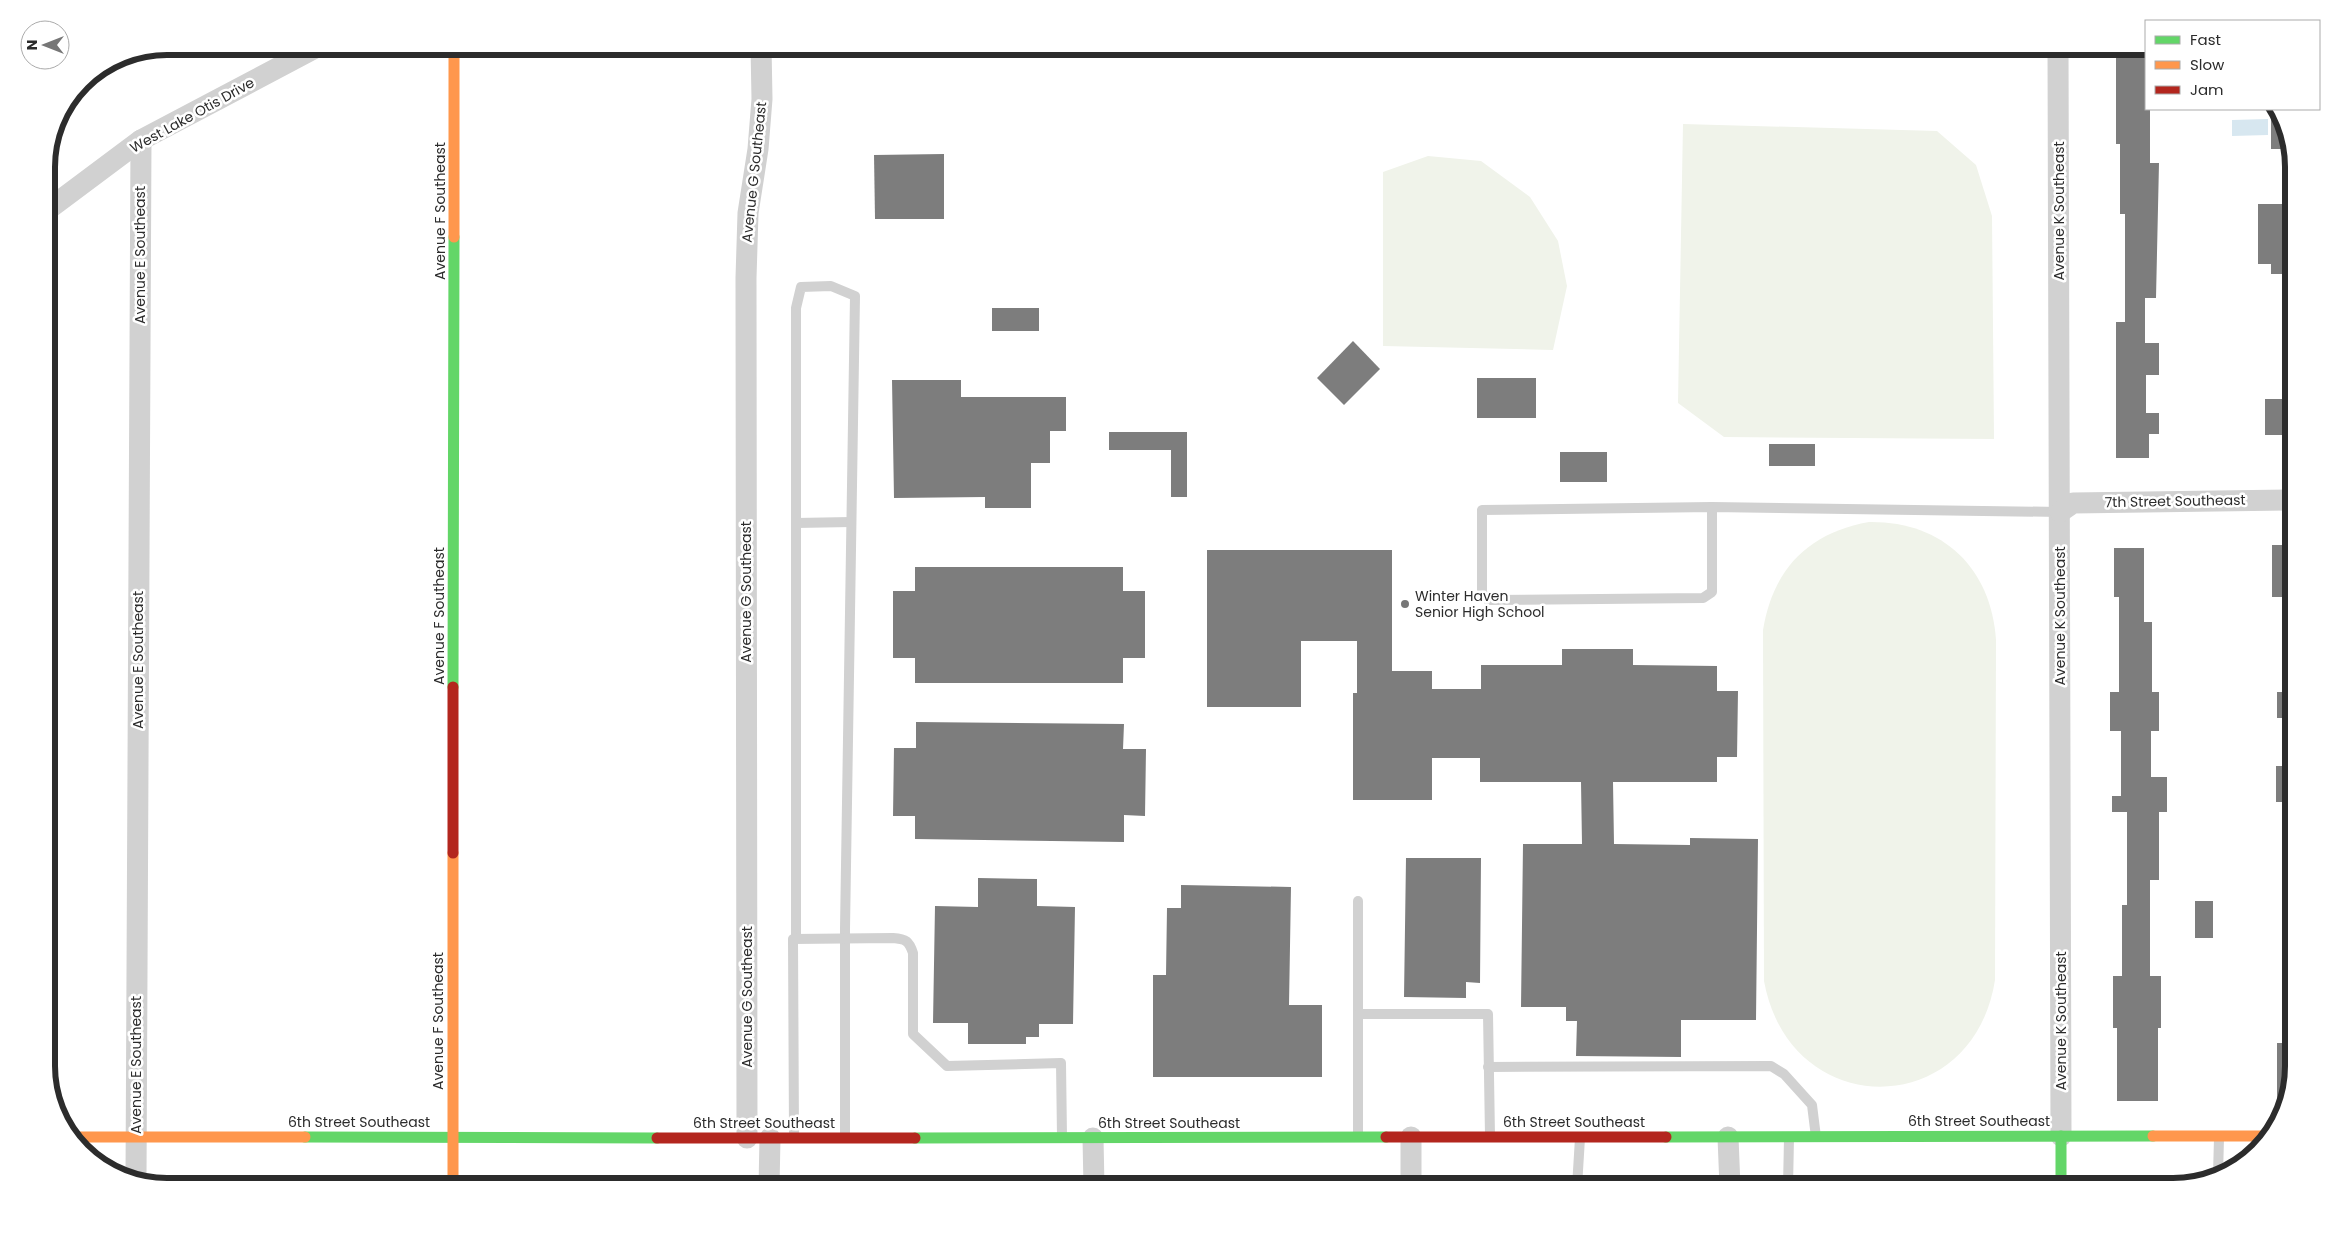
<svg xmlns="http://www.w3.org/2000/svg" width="2340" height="1233" viewBox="0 0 2340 1233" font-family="Poppins,sans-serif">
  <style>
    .green { fill: #f0f3ea }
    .water { fill: #d7e7f0 }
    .building { fill: #7d7d7d }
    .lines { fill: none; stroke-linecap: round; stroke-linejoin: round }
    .lane { stroke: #d1d1d1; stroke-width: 10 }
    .street { stroke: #d1d1d1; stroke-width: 21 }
    .fast { stroke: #63d668; stroke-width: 11 }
    .slow { stroke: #ff974d; stroke-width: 11 }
    .jam { stroke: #b3261e; stroke-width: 11 }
    .poi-dot { fill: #767676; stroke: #fff; stroke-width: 2 }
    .labels { text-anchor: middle; stroke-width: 5; stroke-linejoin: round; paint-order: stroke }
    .street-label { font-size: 14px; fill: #2c2c2c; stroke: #fff }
    .poi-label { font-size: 14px; fill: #2c2c2c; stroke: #fff; text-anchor: start }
    .rim { fill: none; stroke: #2c2c2c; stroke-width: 6 }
  </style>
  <rect width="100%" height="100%" fill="#fff"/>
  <g class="green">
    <polygon points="1683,124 1937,131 1976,165 1992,216 1994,439 1724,437 1678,403"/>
    <polygon points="1428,156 1481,161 1530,197 1558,241 1567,286 1553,350 1383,346 1383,172"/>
    <path d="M 1869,522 C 1942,521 1991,567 1996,640 L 1995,980 C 1973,1121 1790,1123 1764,981 L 1763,630 C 1773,569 1808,533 1869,522 Z"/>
  </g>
  <polygon class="water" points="2268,119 2268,135 2232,136 2232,120"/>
  <g class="building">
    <polygon points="2116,46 2146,46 2146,109 2150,109 2150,163 2159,163 2156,298 2145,298 2145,343 2159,343 2159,375 2146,375 2146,413 2159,413 2159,434 2149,434 2149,458 2116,458 2116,322 2125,322 2125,214 2120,214 2120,144 2116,144"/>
    <polygon points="2271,109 2276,109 2290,149 2271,149"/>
    <polygon points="944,154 944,219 875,219 874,155"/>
    <polygon points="2258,204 2294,204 2294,274 2271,274 2271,264 2258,264"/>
    <rect x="992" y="308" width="47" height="23"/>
    <polygon points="1353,341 1380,369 1344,405 1317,378"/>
    <rect x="1477" y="378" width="59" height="40"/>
    <polygon points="892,380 961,380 961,397 1066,397 1066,431 1050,431 1050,463 1031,463 1031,508 985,508 985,497 894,498"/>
    <rect x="2265" y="399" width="29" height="36"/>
    <polygon points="1109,432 1187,432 1187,497 1171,497 1171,450 1109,450"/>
    <rect x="1769" y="444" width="46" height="22"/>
    <rect x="1560" y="452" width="47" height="30"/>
    <rect x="2272" y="545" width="22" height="52"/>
    <polygon points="2114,548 2144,548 2144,622 2152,622 2152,692 2159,692 2159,731 2151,731 2151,777 2167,777 2167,812 2159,812 2159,880 2150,880 2150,976 2161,976 2161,1028 2158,1028 2158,1101 2117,1101 2117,1028 2113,1028 2113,976 2122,976 2122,905 2127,905 2127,812 2112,812 2112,796 2121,796 2121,731 2110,731 2110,692 2119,692 2119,597 2114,597"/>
    <polygon points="1207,550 1392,550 1392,671 1432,671 1432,689 1481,689 1481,665 1562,665 1562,649 1633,649 1633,665 1717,666 1717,691 1738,691 1737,757 1717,757 1717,782 1613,782 1614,844 1690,845 1690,838 1758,839 1756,1020 1681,1020 1681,1057 1576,1056 1577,1021 1566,1021 1566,1007 1521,1007 1523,844 1582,844 1581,782 1480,782 1480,758 1432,758 1432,800 1353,800 1353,693 1357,693 1357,641 1301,641 1301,707 1207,707"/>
    <polygon points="915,567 1123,567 1123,591 1145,591 1145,658 1123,658 1123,683 915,683 915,658 893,658 893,591 915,591"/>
    <rect x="2277" y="692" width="17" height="26"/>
    <polygon points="916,722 1124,724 1123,749 1146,749 1145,816 1124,815 1124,842 915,839 915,816 893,816 894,748 916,748"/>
    <rect x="2276" y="766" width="18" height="36"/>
    <polygon points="1406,858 1481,858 1480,983 1466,982 1466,998 1404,997"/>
    <polygon points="978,878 1037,879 1037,906 1075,907 1073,1024 1039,1024 1039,1037 1026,1037 1026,1044 968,1044 968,1023 933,1023 935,906 978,907"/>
    <polygon points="1181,885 1291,887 1289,1005 1322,1005 1322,1077 1153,1077 1153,975 1166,975 1167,908 1181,908"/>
    <rect x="2195" y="901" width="18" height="37"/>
    <polygon points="2277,1043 2294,1043 2294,1066 2283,1110 2277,1110"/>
  </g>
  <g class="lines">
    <g class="lane">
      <polyline points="1771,46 2058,52"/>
      <polyline points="1712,507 1712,592 1703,598 1488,600 1482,593 1482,510 1712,507 2060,512"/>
      <polyline points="796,523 851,522"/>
      <polyline points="1358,901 1358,1137"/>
      <polyline points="796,939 796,308 801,287 831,286 855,296 845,929 845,1137"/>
      <polyline points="1359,1014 1488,1014 1490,1136"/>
      <polyline points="1488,1067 1771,1066 1784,1074 1812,1105 1816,1137"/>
      <path d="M 794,1136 L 793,939 L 893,938 C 906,939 909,941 913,953 L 913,1034 L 947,1066 L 1061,1063 L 1062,1137"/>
      <polyline points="2218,1175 2219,1138"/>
      <polyline points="1577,1187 1580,1138"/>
      <polyline points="1788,1187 1789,1138"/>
    </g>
    <g class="street">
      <polyline points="2058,46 2061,1136"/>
      <polyline points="46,211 141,140 319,46"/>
      <polyline points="2060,512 2073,503 2294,500"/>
      <polyline points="1411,1137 1411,1187"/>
      <polyline points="1728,1137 1730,1187"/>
      <polyline points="747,1138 746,278 748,213 758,149 762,99 761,46"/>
      <polyline points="1093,1138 1094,1187"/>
      <polyline points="136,1180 141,140"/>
      <polyline points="769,1187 770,1138"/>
    </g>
    <g class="fast">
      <polyline points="453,687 454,237"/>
      <polyline points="2061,1136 2061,1187"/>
      <polyline points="305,1137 657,1138"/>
      <polyline points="1666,1137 2153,1136"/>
      <polyline points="915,1138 1386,1137"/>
    </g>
    <g class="slow">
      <polyline points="454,237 454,46"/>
      <polyline points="2153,1136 2266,1136"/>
      <polyline points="71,1137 305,1137"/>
      <polyline points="453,1187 453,853"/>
    </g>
    <g class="jam">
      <polyline points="453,853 453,687"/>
      <polyline points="1386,1137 1666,1137"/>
      <polyline points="657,1138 915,1138"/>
    </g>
  </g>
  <circle class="poi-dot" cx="1405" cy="604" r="5"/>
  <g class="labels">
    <g class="street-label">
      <text transform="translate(192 115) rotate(-29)" y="5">West Lake Otis Drive</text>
      <text transform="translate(754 172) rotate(-84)" y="5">Avenue G Southeast</text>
      <text transform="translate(440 211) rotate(-90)" y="5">Avenue F Southeast</text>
      <text transform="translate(2059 211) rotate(-90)" y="5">Avenue K Southeast</text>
      <text transform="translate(140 255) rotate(-90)" y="5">Avenue E Southeast</text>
      <text transform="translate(2175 501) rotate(-1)" y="5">7th Street Southeast</text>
      <text transform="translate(746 592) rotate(-90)" y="5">Avenue G Southeast</text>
      <text transform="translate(439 616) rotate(-90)" y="5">Avenue F Southeast</text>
      <text transform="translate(2060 616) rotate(-90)" y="5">Avenue K Southeast</text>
      <text transform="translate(138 660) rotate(-90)" y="5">Avenue E Southeast</text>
      <text transform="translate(747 997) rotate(-90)" y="5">Avenue G Southeast</text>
      <text transform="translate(438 1021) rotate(-90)" y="5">Avenue F Southeast</text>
      <text transform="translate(2061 1021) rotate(-90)" y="5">Avenue K Southeast</text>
      <text transform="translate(136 1065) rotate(-90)" y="5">Avenue E Southeast</text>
      <text x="1979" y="1126">6th Street Southeast</text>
      <text x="359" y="1127">6th Street Southeast</text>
      <text x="1574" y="1127">6th Street Southeast</text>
      <text x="764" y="1128">6th Street Southeast</text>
      <text x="1169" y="1128">6th Street Southeast</text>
    </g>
    <g class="poi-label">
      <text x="1415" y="601">Winter Haven<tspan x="1415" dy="16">Senior High School</tspan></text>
    </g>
  </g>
  <path d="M0 0H2340V1233H0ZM167 55H2173A112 112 0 0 1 2285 167V1066A112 112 0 0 1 2173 1178H167A112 112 0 0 1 55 1066V167A112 112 0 0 1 167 55Z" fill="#fff" fill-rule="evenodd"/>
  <path class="rim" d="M167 55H2173A112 112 0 0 1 2285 167V1066A112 112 0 0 1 2173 1178H167A112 112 0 0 1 55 1066V167A112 112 0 0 1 167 55Z"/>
  <rect x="2145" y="20" width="175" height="90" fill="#ffffff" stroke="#ababab"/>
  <rect x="2155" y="36" width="25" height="8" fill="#63d668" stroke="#ababab"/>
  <text x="2190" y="45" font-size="15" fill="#2c2c2c">Fast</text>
  <rect x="2155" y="61" width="25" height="8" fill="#ff974d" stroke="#ababab"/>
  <text x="2190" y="70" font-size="15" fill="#2c2c2c">Slow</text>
  <rect x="2155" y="86" width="25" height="8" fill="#b3261e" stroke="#ababab"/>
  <text x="2190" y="95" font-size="15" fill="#2c2c2c">Jam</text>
  <g transform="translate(45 45) rotate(270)"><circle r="24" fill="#ffffff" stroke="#ababab"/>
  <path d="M0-4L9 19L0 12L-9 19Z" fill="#767676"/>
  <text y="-8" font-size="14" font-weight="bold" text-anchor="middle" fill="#2c2c2c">N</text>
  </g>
</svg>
